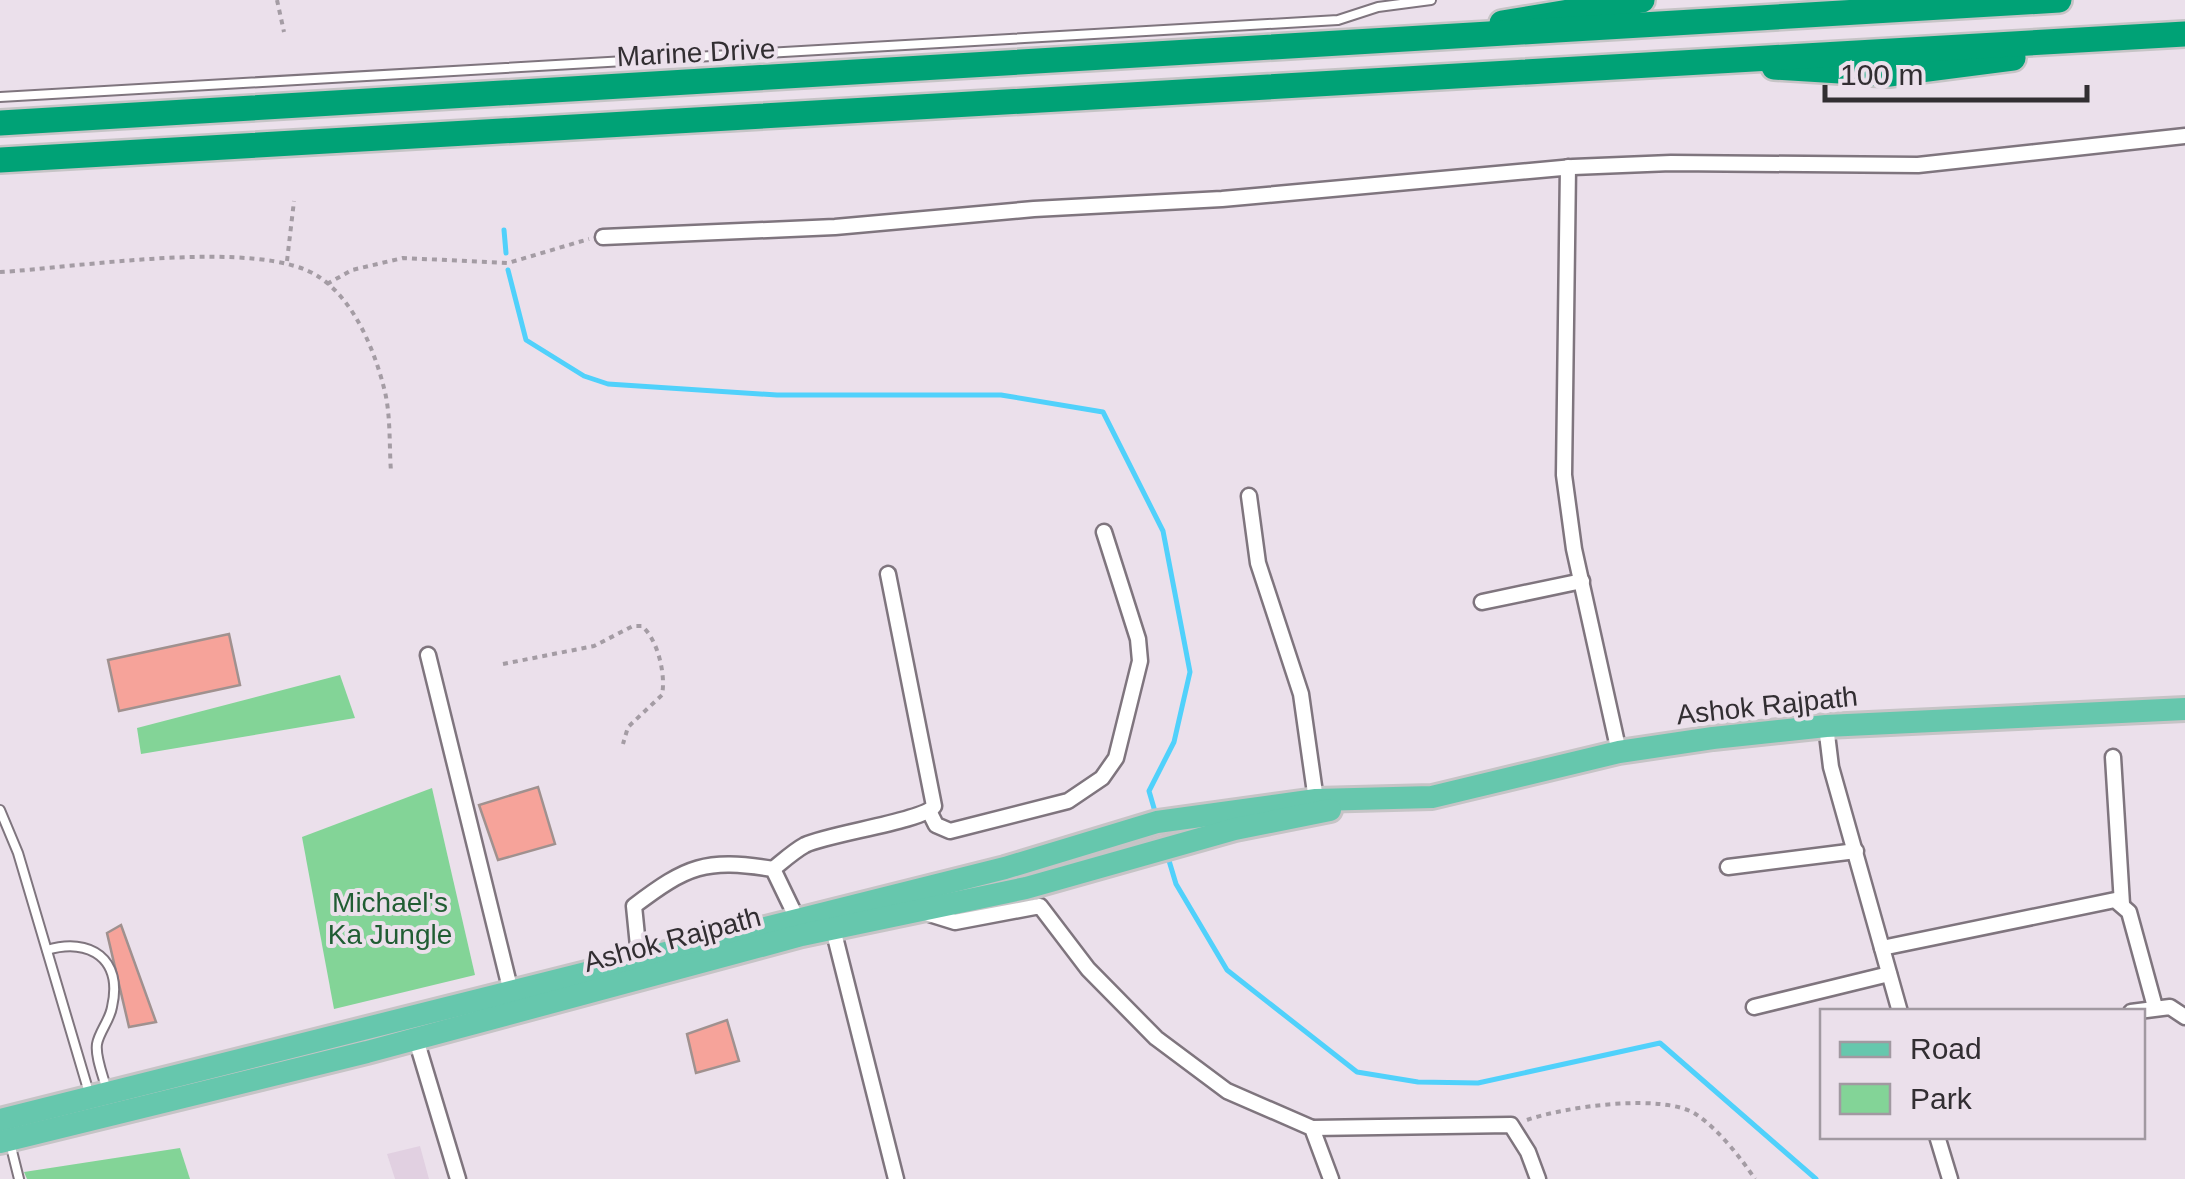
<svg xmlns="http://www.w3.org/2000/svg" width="2185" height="1179" viewBox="0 0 2185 1179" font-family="Helvetica,sans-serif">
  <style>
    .built { fill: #e1d0e1 }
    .green { fill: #83d497 }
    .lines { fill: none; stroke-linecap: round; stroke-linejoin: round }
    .stream { stroke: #50d1fb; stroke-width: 5 }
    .building { fill: #f6a39a; stroke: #a0918f; stroke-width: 2.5 }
    .service-casing { stroke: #7f757e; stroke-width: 12 }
    .minor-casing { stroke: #7f757e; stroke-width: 19 }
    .primary-casing { stroke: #c6c4c6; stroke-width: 28 }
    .motorway-casing { stroke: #c6c4c6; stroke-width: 30 }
    .path { stroke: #a49ca4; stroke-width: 4; stroke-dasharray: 5 5; stroke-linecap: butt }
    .service { stroke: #fff; stroke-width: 8 }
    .minor { stroke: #fff; stroke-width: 14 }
    .primary { stroke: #66c7ad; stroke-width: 22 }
    .motorway { stroke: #00a276; stroke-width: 25 }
    .labels { text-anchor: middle; stroke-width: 8; stroke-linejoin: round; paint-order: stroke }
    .street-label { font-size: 28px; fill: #322e32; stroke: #ebe0eb }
    .park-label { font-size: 28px; fill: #205d33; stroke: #ebe0eb }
  </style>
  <rect width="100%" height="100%" fill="#ebe0eb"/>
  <polygon class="built" points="420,1146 429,1179 395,1179 387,1154"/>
  <g class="green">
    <polygon points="340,675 355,718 141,754 137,728"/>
    <polygon points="432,788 475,975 334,1009 302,837"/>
    <polygon points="180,1148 190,1179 27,1179 24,1172"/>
  </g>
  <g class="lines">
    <g class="stream">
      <polyline points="504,230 506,253"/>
      <polyline points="508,270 526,340 584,376 608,384 777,395 1001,395 1103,412 1163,531 1190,672 1174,742 1149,791 1156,815"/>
      <polyline points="1167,854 1176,884 1227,970 1357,1072 1418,1082 1478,1083 1660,1043 1816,1179"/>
    </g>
  </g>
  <g class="building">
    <polygon points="229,634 240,685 119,711 108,660"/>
    <polygon points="538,787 555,844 498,860 479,805"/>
    <polygon points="121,925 156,1022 129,1027 107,933"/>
    <polygon points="727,1020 739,1061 696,1073 687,1034"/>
  </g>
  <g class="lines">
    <defs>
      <g id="service">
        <polyline points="0,97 1338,20 1378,7 1431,0"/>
        <polyline points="0,810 18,853 90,1096"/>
        <path d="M 47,950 C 90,937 123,959 112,1007 C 110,1020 99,1032 97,1044 C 95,1057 104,1078 107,1091"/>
        <polyline points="10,1143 19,1179"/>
      </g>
      <g id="minor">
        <polyline points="1568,167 1564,475 1574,549 1619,752"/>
        <polyline points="603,237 835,227 1034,209 1222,199 1573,167 1671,163 1918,165 2185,136"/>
        <polyline points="1249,496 1258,563 1301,694 1316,800"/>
        <polyline points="1482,602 1582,581"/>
        <polyline points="428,655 512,996"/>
        <polyline points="1826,726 1831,767 1900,1012"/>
        <polyline points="2113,757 2122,904"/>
        <polyline points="930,813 936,825 950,831 1068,801 1102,778 1116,758 1140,661 1138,639 1104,532"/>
        <polyline points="1728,867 1856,851"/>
        <path d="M 773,869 C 783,861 794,851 805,845 C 831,833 924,821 934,806 L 888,574"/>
        <polyline points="926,913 955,922 1040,906 1088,969 1156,1038 1227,1091 1312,1128 1331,1179"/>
        <polyline points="833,929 896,1179"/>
        <polyline points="1882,948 2115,900 2129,912 2155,1007"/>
        <path d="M 639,956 L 634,906 C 687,866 705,858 773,869 L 800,925"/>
        <polyline points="1754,1007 1889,974"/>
        <polyline points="2131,1012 2170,1007 2185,1017"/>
        <polyline points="415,1036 458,1179"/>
        <polyline points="1312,1128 1511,1125 1528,1152 1538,1179"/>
        <polyline points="1937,1136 1950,1179"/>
      </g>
      <g id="primary">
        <polyline points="0,1120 1005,868 1157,822 1316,800 1432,797 1619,752 1713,738 1826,726 2185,709"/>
        <polyline points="0,1142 367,1052 802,935 1026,888 1235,829 1330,810"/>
      </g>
      <g id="motorway">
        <polyline points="1502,23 1642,0"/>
        <polyline points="1774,67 1889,74 2013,58"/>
        <polyline points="0,123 2059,0"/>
        <polyline points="0,160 2185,34"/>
      </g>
    </defs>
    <use href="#service" class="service-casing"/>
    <use href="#minor" class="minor-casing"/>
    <use href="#primary" class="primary-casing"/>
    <use href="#motorway" class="motorway-casing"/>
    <g class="path">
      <polyline points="277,0 284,32"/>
      <polyline points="287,261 294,201"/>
      <path d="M 0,272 C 75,268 261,237 319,277 C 354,300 374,349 384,388 C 391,414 389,445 391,472"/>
      <polyline points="327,284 352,270 403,258 508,263 589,239"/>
      <path d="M 503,664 L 594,646 L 633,626 L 642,626 C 658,640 666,675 662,695 L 628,727 L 623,744"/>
      <path d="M 1527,1120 C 1563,1107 1665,1092 1697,1115 C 1718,1129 1741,1158 1755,1179"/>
    </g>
    <use href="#service" class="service"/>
    <use href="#minor" class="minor"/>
    <use href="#primary" class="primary"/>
    <use href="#motorway" class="motorway"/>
  </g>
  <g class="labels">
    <g class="street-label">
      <text transform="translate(696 52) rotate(-3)" y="10">Marine Drive</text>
      <text transform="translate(1767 705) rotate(-6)" y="10">Ashok Rajpath</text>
      <text transform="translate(672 939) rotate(-15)" y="10">Ashok Rajpath</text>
    </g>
    <g class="park-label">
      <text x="390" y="912">Michael's<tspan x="390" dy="32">Ka Jungle</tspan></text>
    </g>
  </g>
  <rect x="1820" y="1009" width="325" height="130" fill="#ebe0eb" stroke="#a199a1" stroke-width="2.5"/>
  <rect x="1840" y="1042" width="50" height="15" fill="#66c7ad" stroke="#a199a1" stroke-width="2.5"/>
  <text x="1910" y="1059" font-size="30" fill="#322e32">Road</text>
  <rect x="1840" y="1084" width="50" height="30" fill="#83d497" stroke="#a199a1" stroke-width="2.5"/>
  <text x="1910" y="1109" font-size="30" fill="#322e32">Park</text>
  <path d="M1825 85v15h262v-15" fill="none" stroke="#322e32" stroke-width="5"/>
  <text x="1840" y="85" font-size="30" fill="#322e32" stroke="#ebe0eb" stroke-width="8" paint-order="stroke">100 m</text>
</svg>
